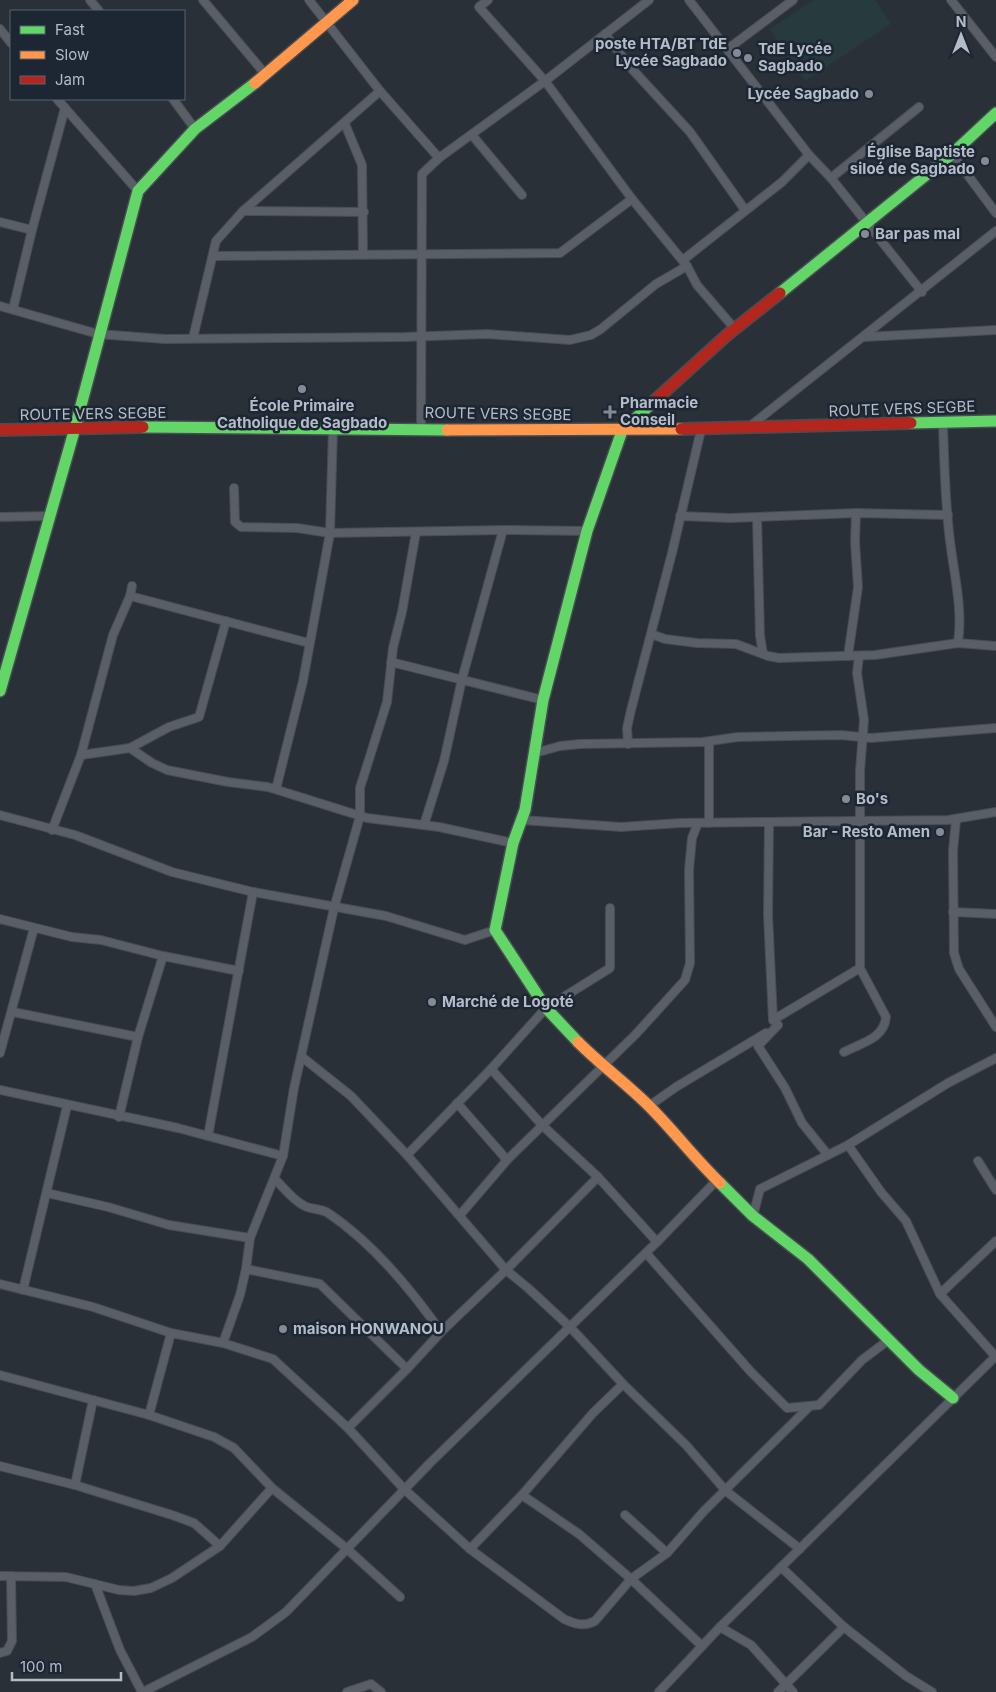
<svg xmlns="http://www.w3.org/2000/svg" width="996" height="1692" viewBox="0 0 996 1692" font-family="Inter,sans-serif">
  <style>
    .pitch { fill: #273a3e }
    .lines { fill: none; stroke-linecap: round; stroke-linejoin: round }
    .street-casing { stroke: #484c53; stroke-width: 10 }
    .fast-casing { stroke: #484c53; stroke-width: 14 }
    .slow-casing { stroke: #484c53; stroke-width: 14 }
    .jam-casing { stroke: #484c53; stroke-width: 14 }
    .street { stroke: #5a5e66; stroke-width: 8 }
    .fast { stroke: #63d668; stroke-width: 11 }
    .slow { stroke: #ff974d; stroke-width: 11 }
    .jam { stroke: #b3261e; stroke-width: 11 }
    .poi-dot { fill: #848b96; stroke: #1d2633; stroke-width: 2 }
    .labels { text-anchor: middle; stroke-width: 5; stroke-linejoin: round; paint-order: stroke }
    .poi-label { font-size: 15px; font-weight: bold; fill: #b4bcc9; stroke: #1d2633; text-anchor: start }
    .street-label { font-size: 15px; fill: #b4bcc9; stroke: #1d2633 }
  </style>
  <rect width="100%" height="100%" fill="#2a3038"/>
  <polygon class="pitch" points="814,0 875,0 891,24 805,81 770,29"/>
  <g class="lines">
    <defs>
      <g id="street">
        <polyline points="90,0 99,11"/>
        <polyline points="203,0 266,75"/>
        <polyline points="309,0 380,91 439,158"/>
        <polyline points="689,0 809,155 831,178 922,292"/>
        <polyline points="951,0 996,57"/>
        <polyline points="0,29 11,43"/>
        <polyline points="605,34 632,69 690,132 745,210"/>
        <polyline points="729,48 793,0"/>
        <polyline points="57,99 138,191"/>
        <polyline points="173,99 195,129"/>
        <polyline points="345,124 362,165 363,254"/>
        <polyline points="472,135 522,195"/>
        <polyline points="952,154 996,213"/>
        <polyline points="831,178 919,107"/>
        <polyline points="243,211 364,212"/>
        <polyline points="0,222 32,230"/>
        <polyline points="213,256 560,253 632,199"/>
        <polyline points="683,260 782,182 809,155"/>
        <polyline points="687,266 697,285 735,329"/>
        <polyline points="0,306 98,334 165,339 405,337 487,334 570,340 591,335 601,329 656,284 687,266 632,199 545,81 479,7 488,0"/>
        <polyline points="13,309 32,230 65,108"/>
        <polyline points="864,337 996,330"/>
        <polyline points="193,338 216,241 243,211 380,91"/>
        <path d="M 943,422 C 944,462 945,502 950,541 C 954,574 963,609 958,643"/>
        <polyline points="749,427 996,231"/>
        <polyline points="421,428 422,174 439,158 545,81 649,0"/>
        <polyline points="234,488 235,522 241,527 297,528 330,533 503,530 587,531"/>
        <polyline points="680,516 730,518 856,513 948,515"/>
        <polyline points="0,517 49,516"/>
        <polyline points="757,518 760,636 763,654"/>
        <polyline points="130,596 309,643"/>
        <polyline points="651,634 665,639 697,643 736,644 768,656 779,658 875,655 958,643 996,646"/>
        <polyline points="848,656 858,587 855,542 856,513"/>
        <polyline points="391,662 543,700"/>
        <polyline points="709,742 709,823"/>
        <polyline points="628,744 627,728 631,710 672,553 701,430"/>
        <polyline points="130,748 152,763 167,770 228,782 268,787 367,818 439,827 513,843"/>
        <polyline points="535,753 560,746 580,744 703,742 738,737 841,735 871,738 996,728"/>
        <polyline points="81,755 130,748 169,727 199,717 226,621"/>
        <polyline points="276,789 303,681 330,533 333,428"/>
        <polyline points="0,815 75,835 172,872 253,892 386,916 465,940 495,930"/>
        <polyline points="522,820 621,827 680,823 948,820 996,812"/>
        <polyline points="956,820 953,851 954,953 959,969 996,1027"/>
        <polyline points="769,822 768,915 773,1020"/>
        <polyline points="424,825 444,761 462,679 503,530"/>
        <polyline points="52,830 81,755 113,635 130,596 132,586"/>
        <polyline points="953,912 996,914"/>
        <polyline points="0,919 72,937 101,940 163,956 239,971"/>
        <polyline points="13,1012 138,1037"/>
        <polyline points="778,1025 773,1020 860,968 860,771 864,720 857,673 859,656"/>
        <polyline points="778,1025 758,1046 785,1088 802,1123 828,1155"/>
        <path d="M 844,1052 C 861,1043 884,1039 886,1017 L 860,968"/>
        <polyline points="0,1053 34,928"/>
        <polyline points="302,1057 351,1096 407,1155 506,1270 528,1288 570,1327 623,1384 686,1445 726,1491 800,1549"/>
        <polyline points="491,1069 543,1126 598,1177 657,1242"/>
        <polyline points="0,1090 178,1128 283,1156"/>
        <polyline points="457,1103 507,1160"/>
        <polyline points="649,1106 676,1087 766,1033"/>
        <polyline points="119,1117 138,1037 163,956"/>
        <polyline points="208,1136 253,892"/>
        <polyline points="848,1145 881,1192 906,1221 940,1294 995,1356"/>
        <polyline points="407,1155 491,1069 546,1008 610,968 610,908"/>
        <polyline points="978,1161 996,1190"/>
        <path d="M 275,1179 C 283,1187 293,1200 303,1205 C 310,1210 321,1208 328,1213 C 373,1243 410,1288 441,1332"/>
        <polyline points="47,1193 108,1207 169,1225 250,1238"/>
        <polyline points="460,1215 507,1160 636,1034 685,980 690,963 689,870 692,838 698,823"/>
        <polyline points="753,1216 760,1189 848,1145 948,1083 996,1058"/>
        <polyline points="646,1253 751,1372 787,1408 819,1405 862,1360 890,1339"/>
        <polyline points="246,1269 320,1284 407,1369"/>
        <polyline points="0,1284 93,1307 171,1333 223,1343 240,1295 246,1269 250,1238 283,1156 294,1088 334,908 360,816 360,788 387,702 393,648 402,612 416,532"/>
        <polyline points="23,1290 67,1106"/>
        <polyline points="940,1294 996,1241"/>
        <path d="M 223,1343 L 273,1359 L 348,1428 L 404,1489 L 470,1549 L 564,1619 C 575,1624 584,1627 595,1621 L 631,1579 L 667,1553 L 704,1511 L 809,1407"/>
        <polyline points="0,1375 149,1415 214,1437 234,1448 272,1488 346,1548 400,1597"/>
        <polyline points="149,1415 171,1333"/>
        <polyline points="348,1428 407,1369 441,1332 506,1270 598,1177"/>
        <polyline points="0,1466 75,1485 172,1515 194,1523 220,1546"/>
        <polyline points="75,1485 93,1400"/>
        <polyline points="522,1495 593,1413 623,1384"/>
        <polyline points="625,1515 667,1553"/>
        <polyline points="470,1549 522,1495 579,1534 631,1579 702,1646"/>
        <polyline points="781,1567 844,1627"/>
        <polyline points="0,1576 66,1577 119,1590 134,1591 151,1588 172,1578 220,1546 272,1488"/>
        <polyline points="95,1584 120,1650 142,1692"/>
        <polyline points="720,1627 751,1645 793,1692"/>
        <polyline points="0,1653 7,1651 12,1641 11,1576"/>
        <polyline points="143,1692 252,1637 286,1612 430,1463 657,1242 717,1180"/>
        <polyline points="347,1692 371,1684 381,1692"/>
        <polyline points="659,1692 720,1627 996,1356"/>
        <polyline points="778,1692 844,1627 906,1676 932,1692"/>
      </g>
      <g id="fast">
        <polyline points="780,293 952,154 996,113"/>
        <polyline points="911,423 996,421"/>
        <polyline points="143,427 447,430"/>
        <polyline points="0,691 75,428 138,191 195,129 255,83"/>
        <polyline points="578,1042 546,1008 495,930 513,843 525,810 543,700 587,531 622,431 652,403"/>
        <polyline points="720,1183 753,1216 808,1259 919,1370 953,1398"/>
      </g>
      <g id="slow">
        <polyline points="255,83 353,0"/>
        <polyline points="447,430 681,429"/>
        <path d="M 578,1042 C 601,1065 627,1084 649,1106 C 674,1131 695,1159 720,1183"/>
      </g>
      <g id="jam">
        <polyline points="652,403 727,335 780,293"/>
        <polyline points="681,429 911,423"/>
        <polyline points="0,430 143,427"/>
      </g>
    </defs>
    <use href="#street" class="street-casing"/>
    <use href="#fast" class="fast-casing"/>
    <use href="#slow" class="slow-casing"/>
    <use href="#jam" class="jam-casing"/>
    <use href="#street" class="street"/>
    <use href="#fast" class="fast"/>
    <use href="#slow" class="slow"/>
    <use href="#jam" class="jam"/>
  </g>
  <g class="poi-dot">
    <circle cx="737" cy="53" r="5"/>
    <circle cx="748" cy="58" r="5"/>
    <circle cx="869" cy="94" r="5"/>
    <circle cx="985" cy="161" r="5"/>
    <circle cx="865" cy="234" r="5"/>
    <circle cx="302" cy="389" r="5"/>
    <path d="M607.5 404.5h5v5h5v5h-5v5h-5v-5h-5v-5h5z"/>
    <circle cx="846" cy="799" r="5"/>
    <circle cx="940" cy="832" r="5"/>
    <circle cx="432" cy="1002" r="5"/>
    <circle cx="283" cy="1329" r="5"/>
  </g>
  <g class="labels">
    <g class="poi-label">
      <text x="727" y="49" text-anchor="end">poste HTA/BT TdE<tspan x="727" dy="17">Lycée Sagbado</tspan></text>
      <text x="758" y="54">TdE Lycée<tspan x="758" dy="17">Sagbado</tspan></text>
      <text x="859" y="99" text-anchor="end">Lycée Sagbado</text>
      <text x="975" y="157" text-anchor="end">Église Baptiste<tspan x="975" dy="17">siloé de Sagbado</tspan></text>
      <text x="875" y="239">Bar pas mal</text>
      <text x="620" y="408">Pharmacie<tspan x="620" dy="17">Conseil</tspan></text>
      <text x="302" y="411" text-anchor="middle">École Primaire<tspan x="302" dy="17">Catholique de Sagbado</tspan></text>
      <text x="856" y="804">Bo's</text>
      <text x="930" y="837" text-anchor="end">Bar - Resto Amen</text>
      <text x="442" y="1007">Marché de Logoté</text>
      <text x="293" y="1334">maison HONWANOU</text>
    </g>
    <g class="street-label">
      <text transform="translate(902 409) rotate(-2)" y="5">ROUTE VERS SEGBE</text>
      <text transform="translate(93 414) rotate(-1)" y="5">ROUTE VERS SEGBE</text>
      <text transform="translate(498 414) rotate(1)" y="5">ROUTE VERS SEGBE</text>
    </g>
  </g>
  <rect x="10" y="10" width="175" height="90" fill="#1d2633" stroke="#59626f"/>
  <rect x="20" y="26" width="25" height="8" fill="#63d668" stroke="#59626f"/>
  <text x="55" y="35" font-size="15" fill="#b4bcc9">Fast</text>
  <rect x="20" y="51" width="25" height="8" fill="#ff974d" stroke="#59626f"/>
  <text x="55" y="60" font-size="15" fill="#b4bcc9">Slow</text>
  <rect x="20" y="76" width="25" height="8" fill="#b3261e" stroke="#59626f"/>
  <text x="55" y="85" font-size="15" fill="#b4bcc9">Jam</text>
  <g transform="translate(961 35)" stroke="#1d2633" stroke-width="4" paint-order="stroke">
  <path d="M0-4L9 19L0 12L-9 19Z" fill="#b4bcc9"/>
  <text y="-8" font-size="14" font-weight="bold" text-anchor="middle" fill="#b4bcc9">N</text>
  </g>
  <path d="M12 1672v8h109v-8" fill="none" stroke="#b4bcc9" stroke-width="2.5"/>
  <text x="20" y="1672" font-size="15" fill="#b4bcc9" stroke="#1d2633" stroke-width="4" paint-order="stroke">100 m</text>
</svg>
